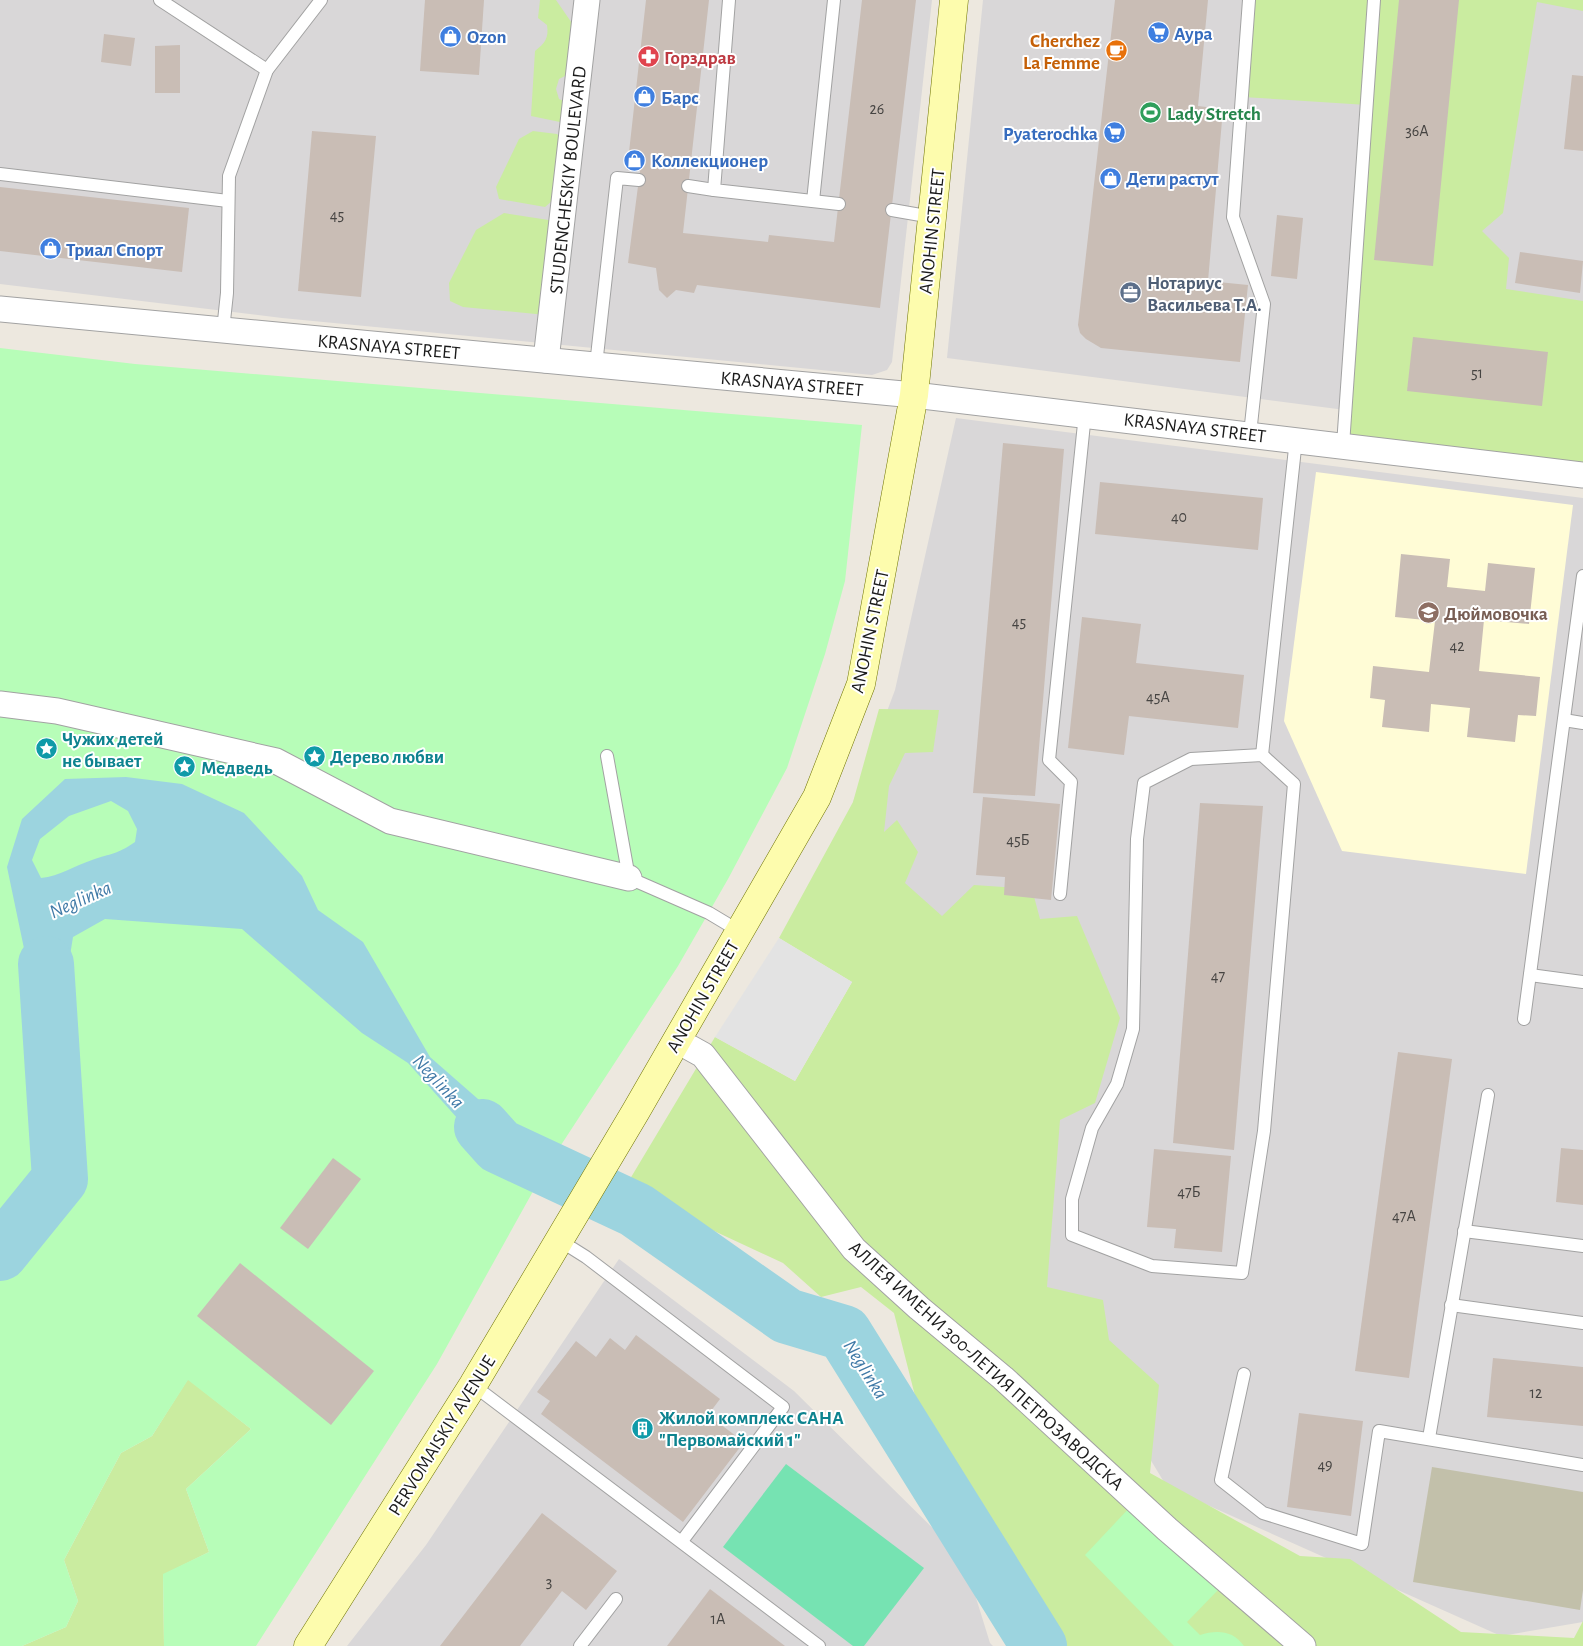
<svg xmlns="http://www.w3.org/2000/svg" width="1583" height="1646" viewBox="0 0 1583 1646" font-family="'Alegreya Sans',sans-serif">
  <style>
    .residential { fill: #d9d7d8 }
    .education { fill: #fffcd6 }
    .construction { fill: #c2c0aa }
    .grass { fill: #caeca0 }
    .park { fill: #b7fdb8 }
    .pitch { fill: #76e3b2 }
    .parking { fill: #e3e3e3 }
    .water { fill: #9cd4df; fill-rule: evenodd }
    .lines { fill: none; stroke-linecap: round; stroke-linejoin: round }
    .river { stroke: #9cd4df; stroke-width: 56 }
    .building { fill: #c9bdb5 }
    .lane-casing { stroke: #a2a2a2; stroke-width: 14 }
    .street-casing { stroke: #a2a2a2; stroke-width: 27 }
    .secondary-casing { stroke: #6e7300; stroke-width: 29 }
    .lane { stroke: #fff; stroke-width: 12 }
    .street { stroke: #fff; stroke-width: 25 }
    .secondary { stroke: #fdfcad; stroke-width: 28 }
    .labels { text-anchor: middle; stroke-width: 4; stroke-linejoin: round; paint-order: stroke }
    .number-label { font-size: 16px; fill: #464442 }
    .shop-label { font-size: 19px; font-weight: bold; fill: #366cbe; stroke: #fff; text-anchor: start }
    .food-label { font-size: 19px; font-weight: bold; fill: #c56008; stroke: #fff; text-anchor: end }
    .health-label { font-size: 19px; font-weight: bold; fill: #be3a42; stroke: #fff; text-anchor: start }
    .leisure-label { font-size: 19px; font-weight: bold; fill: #27864d; stroke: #fff; text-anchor: start }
    .street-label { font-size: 19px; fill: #1b1b1b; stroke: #fff }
    .service-label { font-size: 19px; font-weight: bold; fill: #4e5e75; stroke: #fff; text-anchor: start }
    .education-label { font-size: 19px; font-weight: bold; fill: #785e54; stroke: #fff; text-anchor: start }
    .culture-label { font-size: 19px; font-weight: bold; fill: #0d838f; stroke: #fff; text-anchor: start }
    .water-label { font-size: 20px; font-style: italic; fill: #407aa7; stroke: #fff }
  </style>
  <rect width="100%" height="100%" fill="#ede8df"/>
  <g class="residential">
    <polygon points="0,0 932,0 892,362 887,370 872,375 282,318 0,284"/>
    <polygon points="983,0 1583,0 1583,441 947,358"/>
    <polygon points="956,418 1583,498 1583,1622 1501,1636 1167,1487 940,1111 853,802 895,690"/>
    <polygon points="619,1259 794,1391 964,1559 990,1643 993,1646 347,1646 426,1545"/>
  </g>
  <polygon class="education" points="1316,472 1573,505 1526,874 1342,851 1284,721"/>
  <polygon class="construction" points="1432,1467 1583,1492 1583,1590 1580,1610 1413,1582"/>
  <g class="grass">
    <path d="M 540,0 L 556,0 L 578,32 L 573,72 L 559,79 L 556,89 L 559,99 L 568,103 L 569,118 L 560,122 L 531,116 L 535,51 C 545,43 549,38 547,25 L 538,18 Z"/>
    <polygon points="1249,0 1583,0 1583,11 1537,2 1503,213 1482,231 1509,258 1506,289 1583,301 1583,475 1343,445 1367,105 1243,97"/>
    <polygon points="533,131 557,134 566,142 559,195 545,207 499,199 496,187 519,139"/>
    <polygon points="504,213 555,221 546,315 463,307 450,301 449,283 476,230"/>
    <polygon points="879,709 939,710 933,752 905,753 889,786 884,832 897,820 918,852 905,883 942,916 974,885 1032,889 1040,919 1077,916 1120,1018 1095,1103 1060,1120 1047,1287 1103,1300 1109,1340 1159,1385 1150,1473 1300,1556 1350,1559 1461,1632 1574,1638 1583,1621 1583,1646 1025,1646 998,1609 1010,1561 929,1451 894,1313 861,1287 821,1297 783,1263 624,1189 715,1037 795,1081 852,982 779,938 853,802"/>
    <polygon points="188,1379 251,1429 186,1489 209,1552 163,1575 164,1646 22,1646 66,1627 78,1601 64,1560 121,1453 152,1436"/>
  </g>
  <g class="park">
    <polygon points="0,348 135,364 862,425 845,581 825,654 787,768 728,879 678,966 546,1168 437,1364 256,1646 164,1646 163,1574 209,1552 186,1489 251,1429 188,1380 152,1436 121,1453 64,1560 78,1601 66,1627 22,1646 0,1646"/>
    <path d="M 1132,1505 L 1219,1589 L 1187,1622 L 1200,1635 C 1216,1630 1233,1630 1244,1646 L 1174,1646 L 1085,1555 Z"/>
  </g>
  <polygon class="pitch" points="786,1464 924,1568 864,1646 853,1646 723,1547"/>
  <polygon class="parking" points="779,938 852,982 795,1081 715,1037"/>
  <path class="water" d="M 126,777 L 182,784 L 244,813 L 302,876 L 318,910 L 363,942 L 430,1057 L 518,1134 L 558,1150 L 539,1181 L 492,1157 L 408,1063 L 362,1033 L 242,929 L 105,919 L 73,937 L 62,1005 L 53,1041 L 40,1025 L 7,867 L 22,819 L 65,779 ZM 111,801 L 128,811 L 137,829 L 135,842 C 116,855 112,853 92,860 C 74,866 60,876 41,878 L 32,860 L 40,839 L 69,816 Z"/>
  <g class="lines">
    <g class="river">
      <polyline points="482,1127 499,1146 636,1210 787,1316 844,1333 1039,1646"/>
      <polyline points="0,1253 60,1179 46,964"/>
    </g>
  </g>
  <g class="building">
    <polygon points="425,0 484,0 479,75 420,71"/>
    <polygon points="646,0 709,0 683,233 768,242 769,235 834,242 862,0 916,0 880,308 697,285 694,293 676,290 667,298 659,290 656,268 628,263 640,171 627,170"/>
    <polygon points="1115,0 1208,0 1198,106 1223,109 1208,281 1248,285 1240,362 1101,348 1086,339 1080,333 1078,325"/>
    <polygon points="1399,0 1459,0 1433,266 1374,260"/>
    <polygon points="104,34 135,38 131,66 101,62"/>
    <polygon points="180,45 180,93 155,93 155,46"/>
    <polygon points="1572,75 1583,76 1583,151 1564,149"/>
    <polygon points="312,131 376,136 361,297 298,291"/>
    <polygon points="0,187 189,208 182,272 0,251"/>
    <polygon points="1277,215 1303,218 1297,279 1271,276"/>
    <polygon points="1520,252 1583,261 1580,293 1515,283"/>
    <polygon points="1413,337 1548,352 1542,406 1407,391"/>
    <polygon points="1003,443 1064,449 1035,796 973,793"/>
    <polygon points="1100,482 1263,498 1258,550 1095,534"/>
    <polygon points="1401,554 1450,559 1447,587 1485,591 1488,563 1535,568 1529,624 1484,620 1479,671 1540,677 1536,716 1518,715 1515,742 1467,737 1470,708 1431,704 1429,732 1382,727 1385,700 1370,698 1373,666 1429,672 1435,621 1395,617"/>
    <polygon points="1082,617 1141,624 1136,663 1244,675 1238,728 1129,716 1124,755 1068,748"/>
    <polygon points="983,797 1060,804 1051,900 1004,895 1005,877 976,875"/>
    <polygon points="1200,803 1263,806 1234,1150 1173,1143"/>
    <polygon points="1398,1052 1452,1059 1409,1378 1355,1371"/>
    <polygon points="1561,1148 1583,1150 1583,1205 1556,1202"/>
    <polygon points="1154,1149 1231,1156 1222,1252 1174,1248 1176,1229 1147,1227"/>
    <polygon points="333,1158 361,1179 308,1249 280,1228"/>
    <polygon points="240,1263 374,1371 331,1425 197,1316"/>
    <polygon points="636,1335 720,1399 708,1415 744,1442 683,1522 541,1414 550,1401 537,1392 576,1341 596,1357 610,1338 625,1350"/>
    <polygon points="1493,1358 1583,1367 1583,1426 1487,1417"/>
    <polygon points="1299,1413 1363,1421 1351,1516 1287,1507"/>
    <polygon points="542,1513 617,1571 586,1610 562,1591 520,1646 440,1646"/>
    <polygon points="710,1589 785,1646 667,1646"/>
  </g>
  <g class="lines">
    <defs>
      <g id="lane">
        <polyline points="160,0 267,70"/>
        <polyline points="729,0 714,190 839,204"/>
        <polyline points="1249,0 1233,217 1264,304 1250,434"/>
        <polyline points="0,174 228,201"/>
        <polyline points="688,186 714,190"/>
        <polyline points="813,201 834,0"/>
        <polyline points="892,210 932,217"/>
        <polyline points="223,330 227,293 229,176 267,70 321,0"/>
        <polyline points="596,365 617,178 639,180"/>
        <polyline points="1343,445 1374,0"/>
        <polyline points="1564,720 1583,723"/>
        <polygon points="1262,755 1294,784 1264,1131 1242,1273 1152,1266 1072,1235 1072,1199 1092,1128 1117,1084 1133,1029 1137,839 1144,783 1191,759"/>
        <polyline points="1262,755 1296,439"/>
        <polyline points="607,756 629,878 709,913 739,931"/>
        <polyline points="1060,894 1071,782 1049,760 1085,414"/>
        <polyline points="1530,975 1583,982"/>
        <polyline points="1524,1019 1583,576"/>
        <polyline points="1464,1231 1583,1246"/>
        <polyline points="559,1240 586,1257 783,1407 682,1541"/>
        <polyline points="1451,1305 1583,1323"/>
        <polyline points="1244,1374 1221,1480 1263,1513 1362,1544 1379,1431 1583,1465"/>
        <polyline points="473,1385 819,1646"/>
        <polyline points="1429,1438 1488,1095"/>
        <polyline points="580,1646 616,1599"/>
      </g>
      <g id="street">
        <polyline points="0,309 914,395 1583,475"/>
        <polyline points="546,360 587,0"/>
        <polyline points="0,704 57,711 276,761 390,821 629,878"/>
        <polyline points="676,1040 703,1055 854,1249 919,1308 1003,1378 1167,1529 1303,1646"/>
      </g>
      <polyline id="secondary" points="308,1646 473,1385 636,1111 817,797 861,684 914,395 954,0"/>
    </defs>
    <use href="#lane" class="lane-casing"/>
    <use href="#street" class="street-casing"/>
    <use href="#secondary" class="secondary-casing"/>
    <use href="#lane" class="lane"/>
    <use href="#street" class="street"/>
    <use href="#secondary" class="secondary"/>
  </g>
  <defs>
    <symbol id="supermarket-disc" viewBox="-11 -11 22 22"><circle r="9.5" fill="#3f7fe0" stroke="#fff"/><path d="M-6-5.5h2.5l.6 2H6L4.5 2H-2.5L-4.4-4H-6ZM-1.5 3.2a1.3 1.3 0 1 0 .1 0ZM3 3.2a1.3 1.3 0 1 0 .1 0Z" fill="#fff"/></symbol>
    <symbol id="shop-disc" viewBox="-11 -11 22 22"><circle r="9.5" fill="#3f7fe0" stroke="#fff"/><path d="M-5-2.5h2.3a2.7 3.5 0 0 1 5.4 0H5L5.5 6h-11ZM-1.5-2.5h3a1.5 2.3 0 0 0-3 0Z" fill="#fff"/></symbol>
    <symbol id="cafe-disc" viewBox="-11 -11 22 22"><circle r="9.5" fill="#e8710a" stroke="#fff"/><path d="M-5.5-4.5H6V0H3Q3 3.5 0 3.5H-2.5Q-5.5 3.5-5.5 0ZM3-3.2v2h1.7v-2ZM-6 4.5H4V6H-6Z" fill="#fff"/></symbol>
    <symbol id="pharmacy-disc" viewBox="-11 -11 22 22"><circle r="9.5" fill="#e0444e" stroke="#fff"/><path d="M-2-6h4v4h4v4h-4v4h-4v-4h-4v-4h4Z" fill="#fff"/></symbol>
    <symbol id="stadium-disc" viewBox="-11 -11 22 22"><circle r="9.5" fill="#2e9e5b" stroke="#fff"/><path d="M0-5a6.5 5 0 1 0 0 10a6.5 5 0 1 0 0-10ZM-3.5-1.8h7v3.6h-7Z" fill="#fff"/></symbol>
    <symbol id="office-disc" viewBox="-11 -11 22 22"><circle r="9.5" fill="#5c6f8a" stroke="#fff"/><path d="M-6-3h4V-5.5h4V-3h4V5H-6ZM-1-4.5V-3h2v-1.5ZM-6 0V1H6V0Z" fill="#fff"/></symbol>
    <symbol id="school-disc" viewBox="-11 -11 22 22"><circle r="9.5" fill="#8d6e63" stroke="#fff"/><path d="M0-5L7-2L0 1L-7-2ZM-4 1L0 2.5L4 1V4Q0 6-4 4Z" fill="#fff"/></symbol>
    <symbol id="sight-disc" viewBox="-11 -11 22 22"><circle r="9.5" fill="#0f9aa8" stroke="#fff"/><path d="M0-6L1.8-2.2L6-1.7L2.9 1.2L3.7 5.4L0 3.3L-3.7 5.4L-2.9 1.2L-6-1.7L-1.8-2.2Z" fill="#fff"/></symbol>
    <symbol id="building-disc" viewBox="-11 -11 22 22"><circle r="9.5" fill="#0f9aa8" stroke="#fff"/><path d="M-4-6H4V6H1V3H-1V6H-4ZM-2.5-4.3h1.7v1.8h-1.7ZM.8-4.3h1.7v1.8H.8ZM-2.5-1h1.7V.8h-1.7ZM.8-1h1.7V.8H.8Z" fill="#fff"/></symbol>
  </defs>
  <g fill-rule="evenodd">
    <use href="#supermarket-disc" x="1146" y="20" width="25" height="25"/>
    <use href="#shop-disc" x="438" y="24" width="25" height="25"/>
    <use href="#cafe-disc" x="1104" y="38" width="25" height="25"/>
    <use href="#pharmacy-disc" x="636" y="44" width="25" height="25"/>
    <use href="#shop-disc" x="632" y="84" width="25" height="25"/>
    <use href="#stadium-disc" x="1138" y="100" width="25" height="25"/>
    <use href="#supermarket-disc" x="1102" y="120" width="25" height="25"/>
    <use href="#shop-disc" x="622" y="148" width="25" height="25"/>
    <use href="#shop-disc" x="1098" y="166" width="25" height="25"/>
    <use href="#shop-disc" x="38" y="236" width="25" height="25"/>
    <use href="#office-disc" x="1118" y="280" width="25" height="25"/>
    <use href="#school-disc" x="1416" y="600" width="25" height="25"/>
    <use href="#sight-disc" x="34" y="736" width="25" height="25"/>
    <use href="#sight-disc" x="302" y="744" width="25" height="25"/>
    <use href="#sight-disc" x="172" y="754" width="25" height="25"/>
    <use href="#building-disc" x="630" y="1416" width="25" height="25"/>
  </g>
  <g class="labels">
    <g class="number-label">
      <text x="877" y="114">26</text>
      <text x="1417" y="136">36А</text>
      <text x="337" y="220">45</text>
      <text x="1477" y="378">51</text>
      <text x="1179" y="522">40</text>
      <text x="1019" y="627">45</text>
      <text x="1457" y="651">42</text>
      <text x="1158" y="702">45А</text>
      <text x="1018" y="845">45Б</text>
      <text x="1218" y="981">47</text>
      <text x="1189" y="1197">47Б</text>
      <text x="1404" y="1221">47А</text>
      <text x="1536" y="1398">12</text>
      <text x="1325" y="1470">49</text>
      <text x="549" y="1587">3</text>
      <text x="718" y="1624">1А</text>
    </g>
    <g class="shop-label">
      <text x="1174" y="40">Аура</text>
      <text x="467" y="43">Ozon</text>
      <text x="661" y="104">Барс</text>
      <text x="1098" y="140" text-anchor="end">Pyaterochka</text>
      <text x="651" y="167">Коллекционер</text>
      <text x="1126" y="185">Дети растут</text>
      <text x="66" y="256">Триал Спорт</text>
    </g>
    <g class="food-label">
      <text x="1100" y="47">Cherchez<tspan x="1100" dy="22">La Femme</tspan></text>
    </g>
    <g class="health-label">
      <text x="664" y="64">Горздрав</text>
    </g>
    <g class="leisure-label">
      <text x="1167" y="120">Lady Stretch</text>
    </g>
    <g class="street-label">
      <text transform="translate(567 180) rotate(-84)" y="7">STUDENCHESKIY BOULEVARD</text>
      <text transform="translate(931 231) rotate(-84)" y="7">ANOHIN STREET</text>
      <text transform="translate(389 346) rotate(5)" y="7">KRASNAYA STREET</text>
      <text transform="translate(792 383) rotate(5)" y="7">KRASNAYA STREET</text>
      <text transform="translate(1195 427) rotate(7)" y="7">KRASNAYA STREET</text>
      <text transform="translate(869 631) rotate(-78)" y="7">ANOHIN STREET</text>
      <text transform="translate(702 996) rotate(-60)" y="7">ANOHIN STREET</text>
      <text transform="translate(987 1365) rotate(42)" y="7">АЛЛЕЯ ИМЕНИ 300-ЛЕТИЯ ПЕТРОЗАВОДСКА</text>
      <text transform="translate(441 1435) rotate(-58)" y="7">PERVOMAISKIY AVENUE</text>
    </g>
    <g class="service-label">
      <text x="1147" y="289">Нотариус<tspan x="1147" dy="22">Васильева Т.А.</tspan></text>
    </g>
    <g class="education-label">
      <text x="1444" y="620">Дюймовочка</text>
    </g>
    <g class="culture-label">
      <text x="62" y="745">Чужих детей<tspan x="62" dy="22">не бывает</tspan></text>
      <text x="330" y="763">Дерево любви</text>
      <text x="201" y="774">Медведь</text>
      <text x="659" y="1424">Жилой комплекс САНА<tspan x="659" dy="22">"Первомайский 1"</tspan></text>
    </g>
    <g class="water-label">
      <text transform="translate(80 899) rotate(-24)" y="7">Neglinka</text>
      <text transform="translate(439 1081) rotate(47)" y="7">Neglinka</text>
      <text transform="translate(866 1369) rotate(58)" y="7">Neglinka</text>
    </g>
  </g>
</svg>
